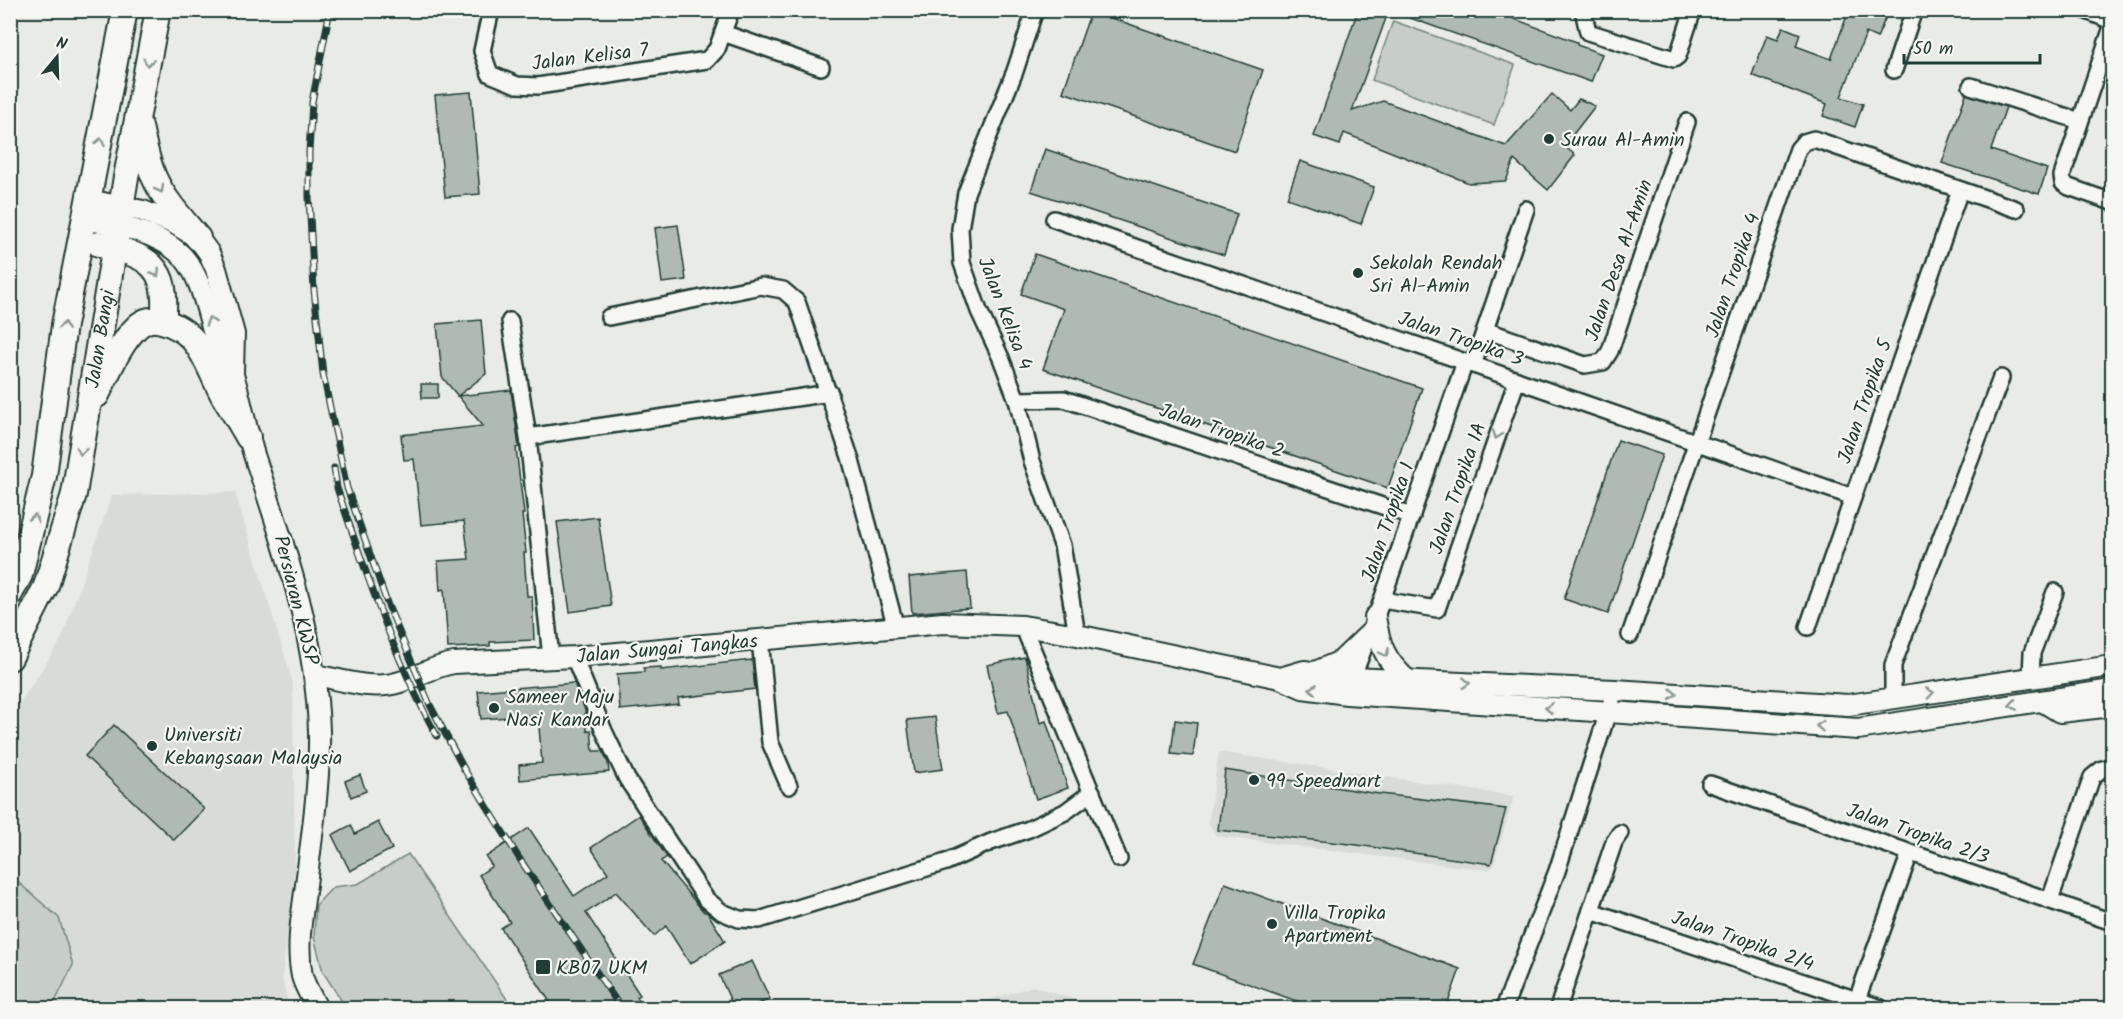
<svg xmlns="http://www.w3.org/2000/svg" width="2123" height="1019" viewBox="0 0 2123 1019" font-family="Kalam,sans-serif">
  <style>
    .built { fill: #d8dcd8 }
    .green { fill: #c7cec9; stroke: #73867e; stroke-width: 1.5 }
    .building { fill: #b0bab5; stroke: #1f3d34; stroke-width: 1.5 }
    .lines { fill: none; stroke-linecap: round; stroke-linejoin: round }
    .minor-casing { stroke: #1f3d34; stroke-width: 20 }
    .tertiary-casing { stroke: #1f3d34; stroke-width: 24 }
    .primary-casing { stroke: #1f3d34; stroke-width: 28 }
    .minor { stroke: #f6f6f2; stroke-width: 15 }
    .tertiary { stroke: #f6f6f2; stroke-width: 20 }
    .primary { stroke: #f6f6f2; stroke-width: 24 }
    .rail-casing { stroke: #1f3d34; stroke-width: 7 }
    .rail { stroke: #f6f6f2; stroke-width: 4.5; stroke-dasharray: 14; stroke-linecap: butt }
    .oneway { stroke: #8a9a93 }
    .poi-dot { fill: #1f3d34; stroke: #f6f6f2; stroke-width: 2 }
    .labels { text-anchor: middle; stroke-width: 4.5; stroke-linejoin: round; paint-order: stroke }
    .street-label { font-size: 20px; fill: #1f3d34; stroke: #f6f6f2 }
    .poi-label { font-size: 20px; fill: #1f3d34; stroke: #f6f6f2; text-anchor: start }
  </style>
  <rect width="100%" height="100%" fill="#e9ebe7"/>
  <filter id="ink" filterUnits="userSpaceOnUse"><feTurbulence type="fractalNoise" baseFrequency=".0167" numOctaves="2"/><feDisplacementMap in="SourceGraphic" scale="12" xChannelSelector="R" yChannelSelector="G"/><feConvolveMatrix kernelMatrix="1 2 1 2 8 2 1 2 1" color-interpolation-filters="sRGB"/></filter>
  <g filter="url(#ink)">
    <g class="built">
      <polygon points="235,492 293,683 295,871 282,977 289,1008 11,1008 10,718 61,640 112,495"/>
      <polygon points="1219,752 1514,796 1493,867 1488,870 1216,836 1208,822"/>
      <polygon points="1033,986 1100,1008 963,1008"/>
    </g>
    <g class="green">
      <polygon points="1393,21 1515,65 1494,125 1372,80"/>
      <polygon points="408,854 513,1008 346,1008 323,972 314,937 316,905 333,887 358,884"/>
      <polygon points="10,875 59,918 73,965 52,1008 11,1008"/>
    </g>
    <g class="building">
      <polygon points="1358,10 1389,10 1352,111 1383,101 1506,146 1552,94 1570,110 1579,99 1595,106 1564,146 1575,155 1548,190 1514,160 1506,181 1469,183 1344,133 1340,145 1314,136"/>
      <polygon points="1397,10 1490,10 1577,42 1577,45 1602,54 1591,82 1396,13"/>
      <polygon points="1849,10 1879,10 1877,15 1885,19 1877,38 1866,33 1841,97 1863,104 1855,127 1823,116 1827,104 1752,75 1767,35 1778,39 1783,27 1800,34 1796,46 1831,59"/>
      <polygon points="1091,11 1263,70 1235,151 1063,92"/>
      <polygon points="471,92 480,194 445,197 435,95"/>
      <polygon points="1966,94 2006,107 1991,150 2047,169 2039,194 1942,163"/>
      <polygon points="1045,149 1237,214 1224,255 1031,191"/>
      <polygon points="1300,161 1374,187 1361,224 1287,198"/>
      <polygon points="678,225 686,280 662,283 655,228"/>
      <polygon points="1035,254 1422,388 1388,488 1043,369 1064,309 1021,294"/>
      <polygon points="481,320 486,374 458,396 511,390 519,447 516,448 524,514 522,514 526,553 524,553 527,596 532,596 534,640 490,642 490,646 448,648 444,589 440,590 438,561 469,559 464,521 421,525 414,459 404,460 401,435 483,426 442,377 437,324"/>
      <polygon points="421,384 438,384 438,398 422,398"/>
      <polygon points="1618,440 1662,455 1608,614 1564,599"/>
      <polygon points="598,517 611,606 570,612 557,522"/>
      <polygon points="967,572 970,608 912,613 909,577"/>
      <polygon points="1025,657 1040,723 1046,721 1068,788 1036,799 1008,711 998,713 987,665"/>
      <polygon points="752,660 755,689 678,698 679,704 620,710 617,674 644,672 644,668 661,667 661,670"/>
      <polygon points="574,683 585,710 587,731 591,730 593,751 603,751 608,763 609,772 520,780 519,765 542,763 538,715 481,719 478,691"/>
      <polygon points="935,717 943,769 914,773 907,720"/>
      <polygon points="1175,720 1197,723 1193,756 1171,754"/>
      <polygon points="114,725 204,809 174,840 85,756"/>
      <polygon points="1225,770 1372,793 1506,809 1491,864 1350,844 1218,830"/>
      <polygon points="360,775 366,791 351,797 345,781"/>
      <polygon points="639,815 667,857 661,861 704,912 707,912 725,941 690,964 666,926 654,936 616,892 586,913 640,995 637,997 643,1008 554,1008 501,928 510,922 479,875 492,866 486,857 529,828 574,896 608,873 591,848"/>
      <polygon points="378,822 392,849 350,871 332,835 351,825 355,834"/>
      <polygon points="1225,883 1460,969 1446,1008 1316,1008 1193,964"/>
      <polygon points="752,961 770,999 749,1008 734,1008 719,975"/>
    </g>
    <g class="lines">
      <defs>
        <g id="minor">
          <polyline points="491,10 482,51 490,74 517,85 538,86 707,60 717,49 731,10"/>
          <polyline points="1035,10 1015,71 966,193 960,229 962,263 979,311 1001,358 1017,400 1032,461 1062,545 1077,635"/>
          <polyline points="1583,10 1588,32 1674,59 1678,56 1693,10"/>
          <polyline points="2084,10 2112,21"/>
          <polyline points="2112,27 2062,176 2063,183 2069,187 2112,202"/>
          <polyline points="723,33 821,67"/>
          <polyline points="1894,70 1914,10"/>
          <polyline points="1971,86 2080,121"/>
          <polyline points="1054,219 1853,497"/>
          <polyline points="609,317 761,286 783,290 797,302 850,457 896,628"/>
          <polyline points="510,321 528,437 551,658"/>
          <polyline points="1485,330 1585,365 1603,362 1610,351 1687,122"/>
          <polyline points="1473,365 1526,209"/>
          <polyline points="1017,400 1064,399 1412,516"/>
          <polyline points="528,437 830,393"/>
          <polyline points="1382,600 1437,609 1517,380"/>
          <polyline points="1023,626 1119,859"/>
          <polyline points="1808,627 1960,190"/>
          <polyline points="1630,635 1798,149 1804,142 1814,139 2016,209"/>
          <polyline points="760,639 770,742 789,786"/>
          <polyline points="574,657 604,731 627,779 706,899 722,912 739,919 759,920 946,862 991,842 1029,829 1065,812 1092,792"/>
          <polyline points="2031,678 2032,653 2055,592"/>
          <polyline points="1349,687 1382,600 1465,362"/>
          <polyline points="1893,698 1893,665 2001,378"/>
          <polyline points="1710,784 2112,922"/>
          <polyline points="2050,900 2092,777 2102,769 2112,767"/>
          <polyline points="1591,911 1881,1008"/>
          <polyline points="1504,1008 1557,871 1615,690"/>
          <polyline points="1558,1008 1614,842 1620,833"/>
          <polyline points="1854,1008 1910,853"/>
        </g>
        <g id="tertiary">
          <polyline points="88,200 143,211 175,224 198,238 209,253 216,269 234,334 233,372"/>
          <path d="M 84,219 C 118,225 160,232 184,258 C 203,280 207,315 217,342 C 221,354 228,364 233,375 C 242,402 246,431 255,458 C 285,548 316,636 319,731 C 320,783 312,834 306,885 C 302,915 296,946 302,976 C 305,987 312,998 317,1008"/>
          <path d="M 1375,617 C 1380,647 1385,660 1408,681"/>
          <polyline points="1315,672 1341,661 1369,634"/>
          <path d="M 315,675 C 343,680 372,691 400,682 C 419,676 434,666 454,663 L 574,657 L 943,623 L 1023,626 L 1077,635 L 1280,678 L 1303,688 L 1347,694 L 1858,729 L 2112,690"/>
          <polyline points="1280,678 1304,671 1353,678 1615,690 1848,705 2112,666"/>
          <polyline points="2042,701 2060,712 2112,706"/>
        </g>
        <g id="primary">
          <path d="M 140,127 C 144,144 147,161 154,177 C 164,200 182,219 198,238"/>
          <path d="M 99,244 C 148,256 170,265 163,321"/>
          <path d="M 97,395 C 108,373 119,344 137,327 C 144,320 153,318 162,321 C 202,332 206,365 224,397 C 232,410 240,423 248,437"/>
          <polyline points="10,594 20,575 44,476 64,325 125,10"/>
          <path id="s1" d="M 10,658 L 46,586 L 74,494 L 126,177 L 158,10"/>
        </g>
      </defs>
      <use href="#minor" class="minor-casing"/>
      <use href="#tertiary" class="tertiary-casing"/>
      <use href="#primary" class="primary-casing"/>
      <use href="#minor" class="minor"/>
      <use href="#tertiary" class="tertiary"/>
      <use href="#primary" class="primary"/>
      <defs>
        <g id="rail">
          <polyline points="330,10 312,102 309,152 309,197 314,290 323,374 347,488 387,603 430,705 464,769 519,858 621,1008"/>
          <path d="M 334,468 L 337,488 C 366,573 394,658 437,736"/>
        </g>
      </defs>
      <use href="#rail" class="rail-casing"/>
      <use href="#rail" class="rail"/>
    </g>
    <defs><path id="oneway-chevron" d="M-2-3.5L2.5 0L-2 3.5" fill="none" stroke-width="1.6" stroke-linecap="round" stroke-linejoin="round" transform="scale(1.5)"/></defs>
    <g class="oneway">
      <use href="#oneway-chevron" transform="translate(148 62) rotate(101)"/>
      <use href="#oneway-chevron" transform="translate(100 142) rotate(-79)"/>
      <use href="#oneway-chevron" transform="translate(160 189) rotate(61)"/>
      <use href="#oneway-chevron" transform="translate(156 273) rotate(58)"/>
      <use href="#oneway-chevron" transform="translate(210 321) rotate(-108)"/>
      <use href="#oneway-chevron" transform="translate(64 326) rotate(-81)"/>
      <use href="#oneway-chevron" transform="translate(1497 435) rotate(109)"/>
      <use href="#oneway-chevron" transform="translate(81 451) rotate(99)"/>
      <use href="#oneway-chevron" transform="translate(34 518) rotate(-76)"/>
      <use href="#oneway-chevron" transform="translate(1385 653) rotate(65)"/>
      <use href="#oneway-chevron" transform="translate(1466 683) rotate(3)"/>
      <use href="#oneway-chevron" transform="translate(1313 689) rotate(-172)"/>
      <use href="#oneway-chevron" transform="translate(1930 693) rotate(-8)"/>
      <use href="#oneway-chevron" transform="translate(1673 694) rotate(4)"/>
      <use href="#oneway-chevron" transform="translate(2013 705) rotate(171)"/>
      <use href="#oneway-chevron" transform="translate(1549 708) rotate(-176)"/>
      <use href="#oneway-chevron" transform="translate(1820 726) rotate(-176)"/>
    </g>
  </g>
  <g class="poi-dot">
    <circle cx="1549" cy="139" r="6"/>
    <circle cx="1358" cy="273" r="6"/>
    <circle cx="494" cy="708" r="6"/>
    <circle cx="152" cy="746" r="6"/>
    <circle cx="1254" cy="780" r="6"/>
    <circle cx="1272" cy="924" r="6"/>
    <rect x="535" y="959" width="16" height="16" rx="3"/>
  </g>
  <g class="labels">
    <g class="street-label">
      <text transform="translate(590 56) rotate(-7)" y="7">Jalan Kelisa 7</text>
      <text transform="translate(1618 260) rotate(-71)" y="7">Jalan Desa Al-Amin</text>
      <text transform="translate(1732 275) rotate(-71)" y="7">Jalan Tropika 4</text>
      <text transform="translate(1006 313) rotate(69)" y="7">Jalan Kelisa 4</text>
      <text transform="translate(1461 338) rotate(19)" y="7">Jalan Tropika 3</text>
      <text dy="7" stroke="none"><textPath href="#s1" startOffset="334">Jalan Bangi</textPath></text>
      <text transform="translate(1864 401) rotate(-71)" y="7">Jalan Tropika 5</text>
      <text transform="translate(1222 430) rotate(19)" y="7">Jalan Tropika 2</text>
      <text transform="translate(1457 488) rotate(-71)" y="7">Jalan Tropika 1A</text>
      <text transform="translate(1387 522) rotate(-71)" y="7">Jalan Tropika 1</text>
      <text transform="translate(297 600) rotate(76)" y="7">Persiaran KWSP</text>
      <text transform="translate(667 648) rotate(-5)" y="7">Jalan Sungai Tangkas</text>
      <text transform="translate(1918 833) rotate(19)" y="7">Jalan Tropika 2/3</text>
      <text transform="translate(1743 940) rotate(19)" y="7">Jalan Tropika 2/4</text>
    </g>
    <g class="poi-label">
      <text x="1561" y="146">Surau Al-Amin</text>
      <text x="1370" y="269">Sekolah Rendah<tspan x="1370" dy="23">Sri Al-Amin</tspan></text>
      <text x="506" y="703">Sameer Maju<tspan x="506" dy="23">Nasi Kandar</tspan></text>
      <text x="164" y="741">Universiti<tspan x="164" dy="23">Kebangsaan Malaysia</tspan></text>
      <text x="1266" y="787">99 Speedmart</text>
      <text x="1284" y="919">Villa Tropika<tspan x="1284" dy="23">Apartment</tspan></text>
      <text x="556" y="974">KB07 UKM</text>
    </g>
  </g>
  <rect width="2123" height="1019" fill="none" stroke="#f6f6f2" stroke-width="36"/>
  <rect x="18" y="18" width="2087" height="983" fill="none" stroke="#1f3d34" stroke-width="2" filter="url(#ink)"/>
  <g transform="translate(57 57) rotate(19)" stroke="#f6f6f2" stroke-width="4.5" paint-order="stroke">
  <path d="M0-4.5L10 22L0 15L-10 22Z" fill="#1f3d34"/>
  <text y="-9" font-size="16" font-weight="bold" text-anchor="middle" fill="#1f3d34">N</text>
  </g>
  <path d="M1904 54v9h136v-9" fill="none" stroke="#1f3d34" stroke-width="3"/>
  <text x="1913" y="54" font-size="18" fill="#1f3d34" stroke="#f6f6f2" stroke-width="4.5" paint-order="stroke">50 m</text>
</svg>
